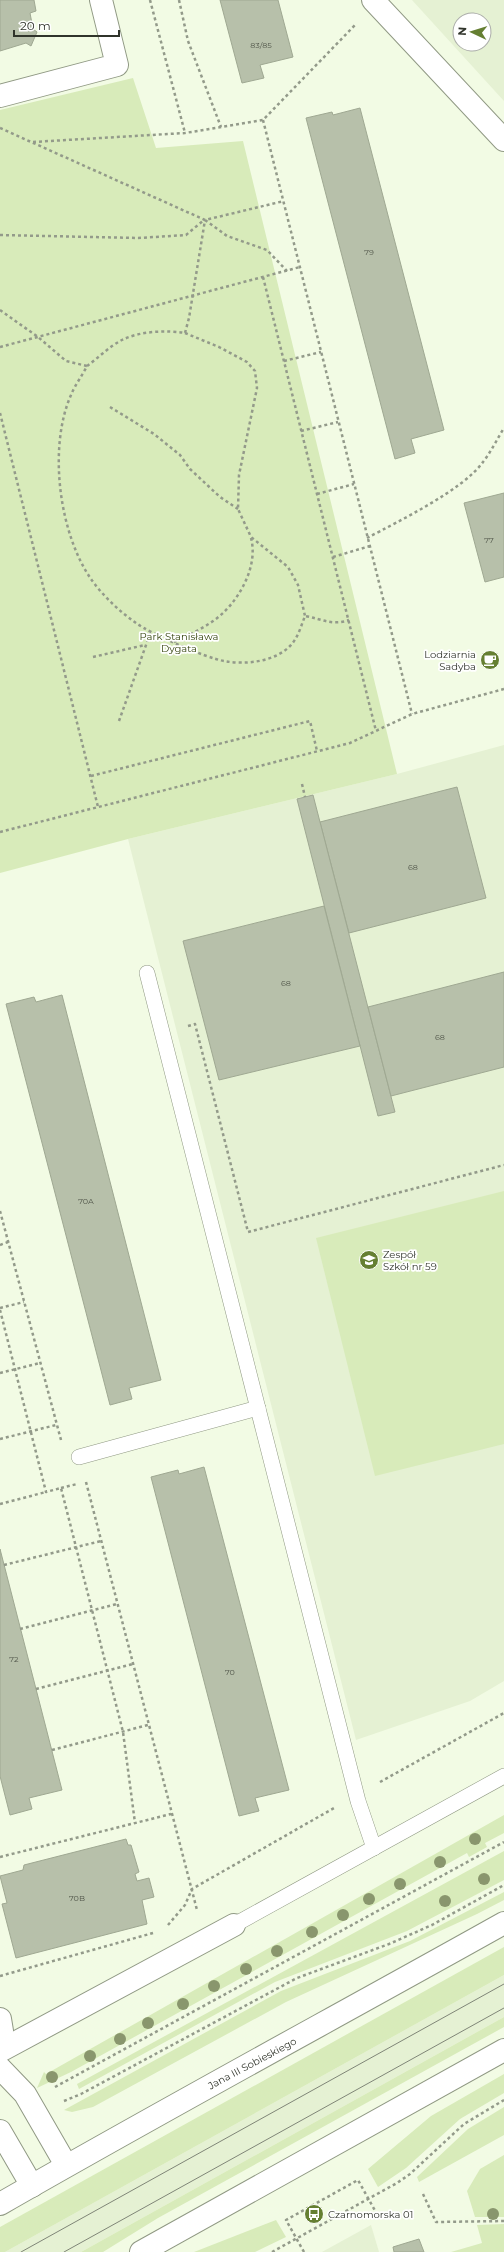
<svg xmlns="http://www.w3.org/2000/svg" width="504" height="2252" viewBox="0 0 504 2252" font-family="Montserrat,sans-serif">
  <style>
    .built { fill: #e5f1d3; fill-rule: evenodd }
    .green { fill: #d8ebba }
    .building { fill: #b7c0aa; stroke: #9fa892 }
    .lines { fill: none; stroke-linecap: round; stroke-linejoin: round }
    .lane-casing { stroke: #909984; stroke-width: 16 }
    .street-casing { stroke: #909984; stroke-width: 24 }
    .secondary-casing { stroke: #909984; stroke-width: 24 }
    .path { stroke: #939a8a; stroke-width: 2.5; stroke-dasharray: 3 3; stroke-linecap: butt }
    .lane { stroke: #fff; stroke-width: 15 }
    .street { stroke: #fff; stroke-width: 22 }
    .secondary { stroke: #fff; stroke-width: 22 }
    .tram { stroke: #7f8577; stroke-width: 1 }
    .tree { fill: #89966d }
    .labels { text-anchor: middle; stroke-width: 3.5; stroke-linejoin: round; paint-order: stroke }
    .number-label { font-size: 8px; fill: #52574b }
    .park-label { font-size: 10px; fill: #33430c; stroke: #fff }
    .poi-label { font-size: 10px; fill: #30342b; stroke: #fff; text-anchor: start }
    .street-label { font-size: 10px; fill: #30342b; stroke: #fff }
  </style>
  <rect width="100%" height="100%" fill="#f2fbe4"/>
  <g class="built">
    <path d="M 412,0 L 504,0 L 504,101 ZM 460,20 L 484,20 L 484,44 L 460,44 Z"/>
    <polygon points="504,745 504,1681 470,1701 356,1740 128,839 397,774"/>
    <polygon points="504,1975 504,2017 81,2252 5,2252"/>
    <polygon points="371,2225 379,2252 322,2252"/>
  </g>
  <g class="green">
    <polygon points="133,78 156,148 243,141 397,774 128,839 0,873 0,110"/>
    <polygon points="504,1191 504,1444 375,1476 316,1238"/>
    <polygon points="504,1815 504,1833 485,1843 487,1847 469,1857 467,1853 71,2072 37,2088 44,2072 46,2074"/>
    <polygon points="504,1851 504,1880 407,1931 275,1982 79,2089 77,2084"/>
    <polygon points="504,1892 504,1900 477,1914 286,2002 93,2107 72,2112 64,2110 281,1991 410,1941"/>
    <polygon points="504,1947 504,1975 5,2252 0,2252 0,2227"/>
    <polygon points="504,2017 504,2027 158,2218 103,2252 81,2252"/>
    <polygon points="504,2074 504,2093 460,2119 406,2168 378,2187 368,2169 431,2116"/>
    <polygon points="504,2107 504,2135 419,2182 417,2177 468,2129"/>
    <polygon points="504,2155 504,2217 475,2217 467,2191 480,2169"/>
    <polygon points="276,2220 286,2237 255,2252 194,2252"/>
    <polygon points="504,2224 504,2252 451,2252 482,2243 477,2225"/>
  </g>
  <g class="building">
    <polygon points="0,0 34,0 36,11 30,13 33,29 37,32 31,46 26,43 0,51"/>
    <polygon points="220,0 278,0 293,57 260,65 264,78 242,83"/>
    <polygon points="360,108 444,430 411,439 415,453 395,459 306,118 332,112 333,115"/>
    <polygon points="504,493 504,577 485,582 464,503"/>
    <polygon points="457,787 486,898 349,933 320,822"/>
    <polygon points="313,795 395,1112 378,1116 297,799"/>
    <polygon points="324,906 360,1046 219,1080 183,941"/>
    <polygon points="504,972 504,1067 391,1096 368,1007"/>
    <polygon points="62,995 161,1380 129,1388 132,1399 110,1405 6,1004 34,997 36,1002"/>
    <polygon points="204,1467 289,1790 255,1798 259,1811 239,1816 151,1477 178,1470 179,1474"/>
    <polygon points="0,1549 62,1790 29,1798 32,1809 10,1815 0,1776"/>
    <polygon points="126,1839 128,1845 131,1845 139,1872 135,1874 137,1881 149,1878 154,1897 142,1900 147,1924 16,1958 2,1904 7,1903 0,1876 23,1870 24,1865"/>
    <polygon points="419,2239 424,2252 394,2252 393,2247"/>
  </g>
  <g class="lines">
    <defs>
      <g id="lane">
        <polyline points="147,973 358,1801 374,1848"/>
        <polyline points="79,1457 258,1408"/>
        <polyline points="234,1925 504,1776"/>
      </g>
      <g id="street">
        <polyline points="373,0 504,140"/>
        <polyline points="0,96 117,65 101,0"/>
        <polyline points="0,2019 2,2031 0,2035"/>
        <polyline points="0,2051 234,1925"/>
        <polyline points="0,2068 25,2094 66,2165"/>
        <polyline points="0,2131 32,2186"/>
      </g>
      <g id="secondary">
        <path d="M 0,2204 C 167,2108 336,2017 504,1923"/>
        <polyline points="141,2252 504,2050"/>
      </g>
    </defs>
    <use href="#lane" class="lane-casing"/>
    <use href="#street" class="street-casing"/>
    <use href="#secondary" class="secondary-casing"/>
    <g class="path">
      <polyline points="150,0 185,133"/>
      <polyline points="179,0 188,41 221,127"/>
      <polyline points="263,120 412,714"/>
      <polyline points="0,128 205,220 284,201"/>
      <polyline points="33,142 185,133 263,120 356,24"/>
      <polyline points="205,220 227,236 267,250 287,271"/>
      <polyline points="0,235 138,238 186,235 204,220"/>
      <polyline points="263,277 376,731"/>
      <path d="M 0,310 L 38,337 L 66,361 L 87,366 C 82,376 75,385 71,395 C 48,447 59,533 91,579 C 103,596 119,611 136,623 C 151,634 206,658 224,661 C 245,665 274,662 290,646 C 298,638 301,626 305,616 C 322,619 332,626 349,620"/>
      <polyline points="185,333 219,347 247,362 255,371 257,388 239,475 238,509 251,537 288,567 298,585 305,616"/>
      <polyline points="0,347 300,267"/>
      <polyline points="284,361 321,352"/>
      <path d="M 87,366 C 98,358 110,346 122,340 C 140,331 166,330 185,333 L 189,318 L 205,220"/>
      <polyline points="110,407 154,434 180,455 190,469 220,497 238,509"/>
      <polyline points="0,413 98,807"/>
      <polyline points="301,431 338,422"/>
      <polyline points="317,494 354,484"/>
      <path d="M 367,538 C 399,521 463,490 483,462 C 491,452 497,439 504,428"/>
      <polyline points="333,557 370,546"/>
      <path d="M 174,642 C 191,634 209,626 223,613 C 242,595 258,564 251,538"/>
      <polyline points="93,657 145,645"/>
      <polyline points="119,721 151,631"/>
      <polyline points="91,776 310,721 317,751"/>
      <polyline points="302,784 305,797"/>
      <polyline points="0,832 350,743 412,714 504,689"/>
      <polyline points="188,1026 195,1024 248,1232 504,1165"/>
      <polyline points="0,1211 61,1440"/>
      <polyline points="0,1245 8,1242"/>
      <polyline points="0,1308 24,1302"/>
      <polyline points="0,1310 46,1492 61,1488 123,1732 135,1823"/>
      <polyline points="0,1373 40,1363"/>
      <polyline points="0,1439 56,1425"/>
      <polyline points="86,1482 197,1910"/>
      <polyline points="61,1488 77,1484"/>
      <polyline points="0,1504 46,1492"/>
      <polyline points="4,1565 101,1541"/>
      <polyline points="20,1629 117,1604"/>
      <polyline points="36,1689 133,1664"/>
      <polyline points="52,1750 148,1725"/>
      <polyline points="380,1782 504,1713"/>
      <polyline points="0,1857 171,1814"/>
      <polyline points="168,1925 185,1905 192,1889 334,1808"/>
      <polyline points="0,1976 153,1933"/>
      <polyline points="55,2087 504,1842"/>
      <polyline points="64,2101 81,2094 297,1978 389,1944 432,1925 504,1885"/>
      <polyline points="423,2194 436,2222 504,2221"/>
      <polyline points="272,2252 397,2183 410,2174 464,2124 504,2100"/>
      <polyline points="304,2252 286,2220 358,2180 378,2216"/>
    </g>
    <use href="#lane" class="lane"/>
    <use href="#street" class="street"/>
    <use href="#secondary" class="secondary"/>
    <g class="tram">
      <polyline points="21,2252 504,1984"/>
      <polyline points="64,2252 504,2008"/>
    </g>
  </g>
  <g class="tree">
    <circle cx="475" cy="1839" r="6"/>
    <circle cx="440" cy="1862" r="6"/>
    <circle cx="484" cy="1879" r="6"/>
    <circle cx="400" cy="1884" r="6"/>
    <circle cx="369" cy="1899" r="6"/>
    <circle cx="445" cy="1901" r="6"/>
    <circle cx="343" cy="1915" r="6"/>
    <circle cx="312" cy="1932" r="6"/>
    <circle cx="277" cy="1951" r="6"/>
    <circle cx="246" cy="1969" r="6"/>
    <circle cx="214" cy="1986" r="6"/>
    <circle cx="183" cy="2004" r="6"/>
    <circle cx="148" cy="2023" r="6"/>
    <circle cx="120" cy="2039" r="6"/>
    <circle cx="90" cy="2056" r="6"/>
    <circle cx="52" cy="2077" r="6"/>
    <circle cx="493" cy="2214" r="6"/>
  </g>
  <defs>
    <symbol id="cafe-disc" viewBox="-11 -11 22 22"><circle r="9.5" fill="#657f32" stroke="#fff"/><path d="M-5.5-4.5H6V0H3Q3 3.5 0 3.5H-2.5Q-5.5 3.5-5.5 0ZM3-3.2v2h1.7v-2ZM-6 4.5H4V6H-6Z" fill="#fff"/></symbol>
    <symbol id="school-disc" viewBox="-11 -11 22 22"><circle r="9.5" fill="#657f32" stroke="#fff"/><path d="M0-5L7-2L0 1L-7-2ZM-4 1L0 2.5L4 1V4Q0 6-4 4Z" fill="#fff"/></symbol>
    <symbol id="bus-disc" viewBox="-11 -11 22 22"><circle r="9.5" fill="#657f32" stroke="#fff"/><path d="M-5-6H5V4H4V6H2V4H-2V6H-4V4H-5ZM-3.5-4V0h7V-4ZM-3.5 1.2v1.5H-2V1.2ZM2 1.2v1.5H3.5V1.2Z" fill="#fff"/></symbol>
  </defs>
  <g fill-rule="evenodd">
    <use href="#cafe-disc" x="479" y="649" width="22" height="22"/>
    <use href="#school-disc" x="358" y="1249" width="22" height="22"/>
    <use href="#bus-disc" x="303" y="2203" width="22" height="22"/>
  </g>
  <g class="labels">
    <g class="number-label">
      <text x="261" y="48">83/85</text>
      <text x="369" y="255">79</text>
      <text x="489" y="543">77</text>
      <text x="413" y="870">68</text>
      <text x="286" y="986">68</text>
      <text x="440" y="1040">68</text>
      <text x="86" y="1204">70A</text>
      <text x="14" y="1662">72</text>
      <text x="230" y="1675">70</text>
      <text x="77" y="1901">70B</text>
    </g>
    <g class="park-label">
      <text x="179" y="640">Park Stanisława<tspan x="179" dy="12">Dygata</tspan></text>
    </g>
    <g class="poi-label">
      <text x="476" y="658" text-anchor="end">Lodziarnia<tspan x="476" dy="12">Sadyba</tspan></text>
      <text x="383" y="1258">Zespół<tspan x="383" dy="12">Szkół nr 59</tspan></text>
      <text x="328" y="2218">Czarnomorska 01</text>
    </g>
    <g class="street-label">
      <text transform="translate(252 2063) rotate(-28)" y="4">Jana III Sobieskiego</text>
    </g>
  </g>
  <g transform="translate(472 32) rotate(274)"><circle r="19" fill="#ffffff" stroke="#acaeaa"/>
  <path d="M0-3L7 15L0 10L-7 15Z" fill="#657f32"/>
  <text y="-6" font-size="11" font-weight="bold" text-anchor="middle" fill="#30342b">N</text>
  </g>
  <path d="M14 30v6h105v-6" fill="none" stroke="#30342b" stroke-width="2"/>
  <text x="20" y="30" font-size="12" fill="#30342b" stroke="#ffffff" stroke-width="3" paint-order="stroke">20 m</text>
</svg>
